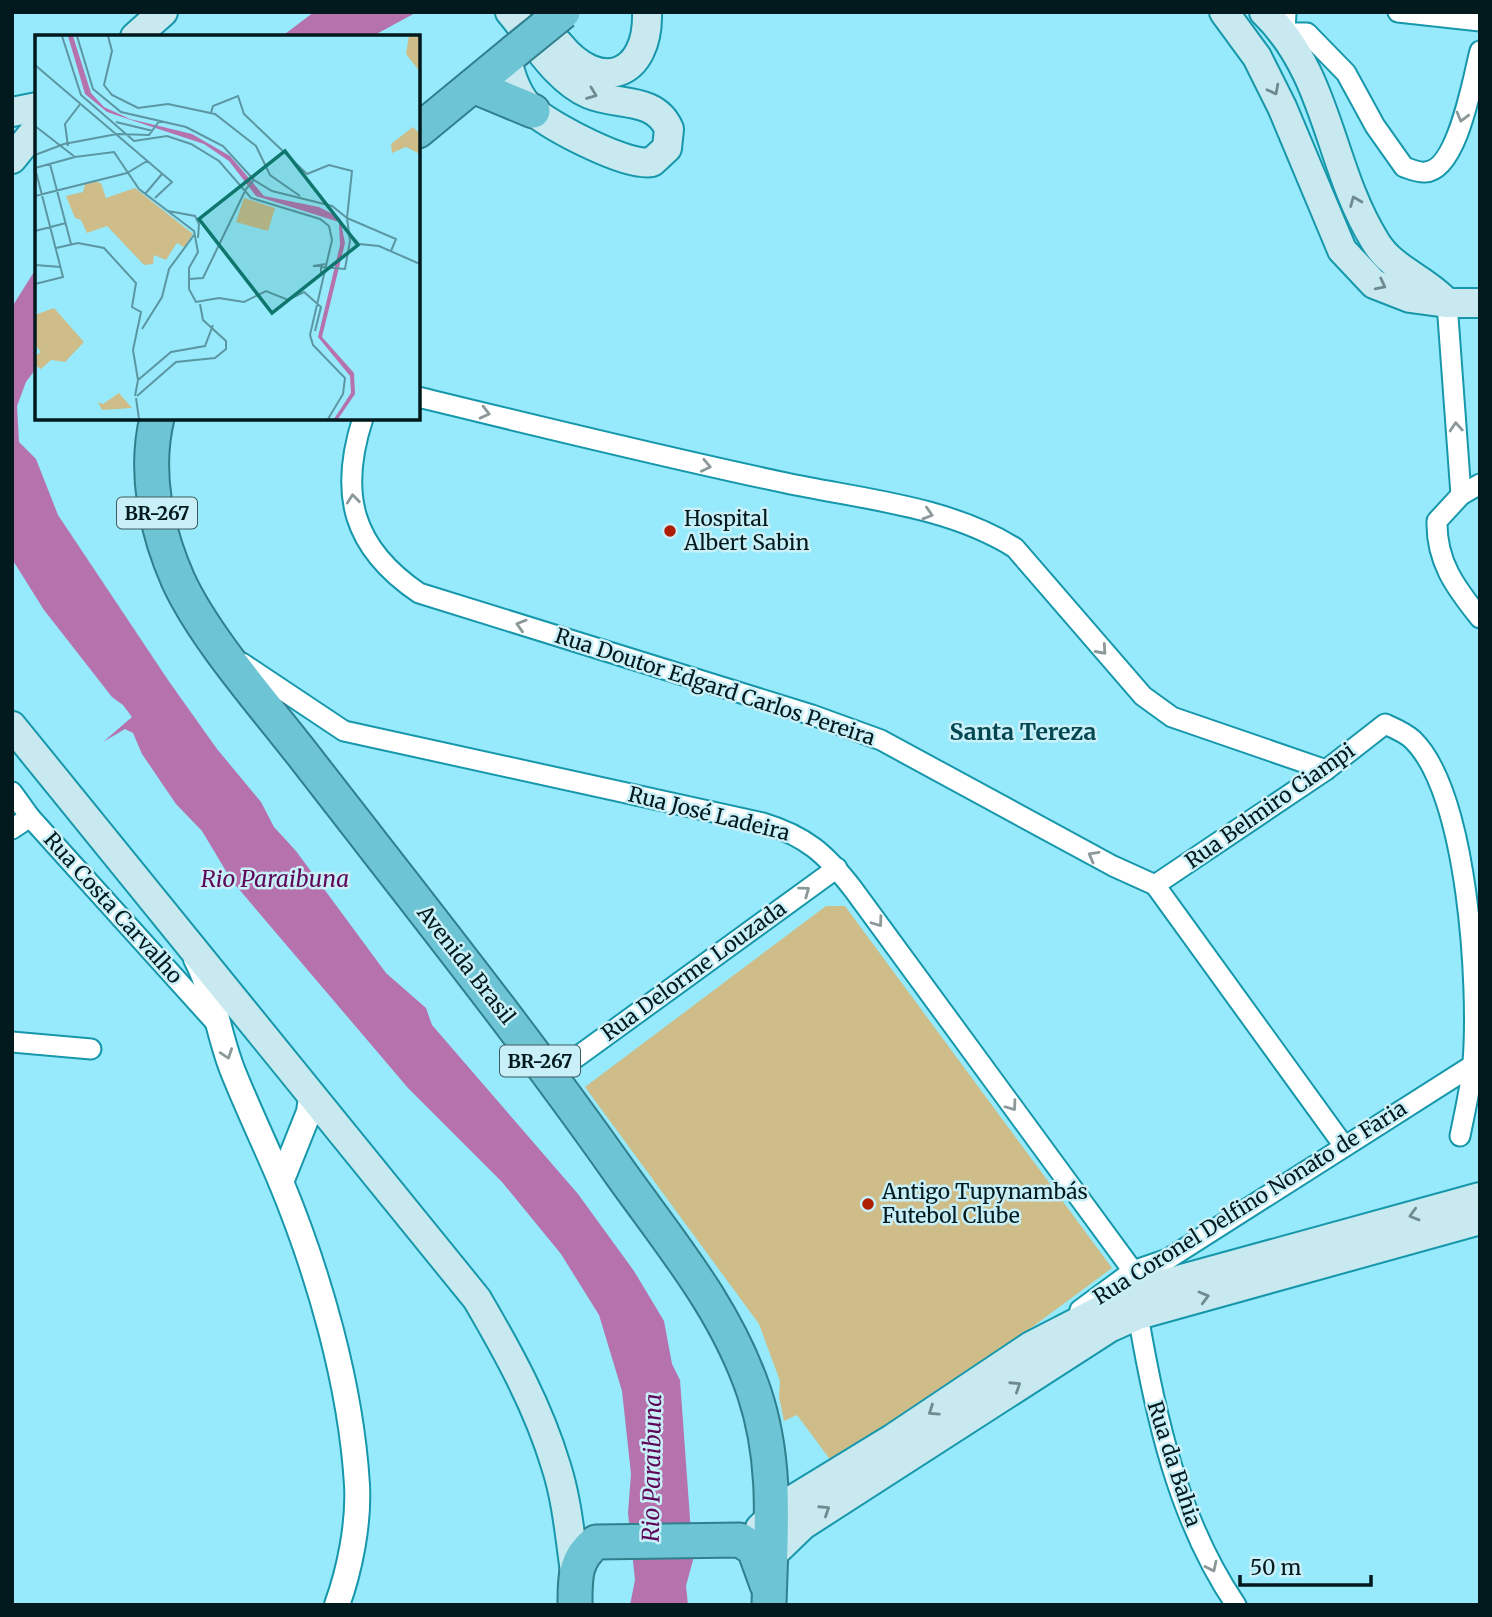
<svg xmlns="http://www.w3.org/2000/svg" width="1492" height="1617" viewBox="0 0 1492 1617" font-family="Merriweather,serif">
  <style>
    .green { fill: #cebd89 }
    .water { fill: #b672ad }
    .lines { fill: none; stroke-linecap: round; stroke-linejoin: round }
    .minor-casing { stroke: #1697ab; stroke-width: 23 }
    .tertiary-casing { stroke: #1697ab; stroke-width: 28 }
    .secondary-casing { stroke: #1697ab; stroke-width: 32 }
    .trunk-casing { stroke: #307f8d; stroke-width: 37 }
    .minor { stroke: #fff; stroke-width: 19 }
    .tertiary { stroke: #fff; stroke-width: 24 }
    .secondary { stroke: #c8e9ef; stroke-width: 28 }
    .trunk { stroke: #6cc4d4; stroke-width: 33 }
    .trunk-bridge-casing { stroke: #307f8d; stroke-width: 37; stroke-linecap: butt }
    .trunk-bridge { stroke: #6cc4d4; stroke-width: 33 }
    .oneway { stroke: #6f8b90 }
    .oneway2 { stroke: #8d9899 }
    .poi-dot { fill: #ac1d04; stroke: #c9f0f8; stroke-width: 2.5 }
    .labels { text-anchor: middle; stroke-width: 5; stroke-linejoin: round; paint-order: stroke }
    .shield { fill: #c9f0f8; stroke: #3e5a5f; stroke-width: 2 }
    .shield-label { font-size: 19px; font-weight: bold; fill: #02191d }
    .poi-label { font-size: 21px; fill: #02191d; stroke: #c9f0f8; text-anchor: start }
    .street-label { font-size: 21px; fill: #02191d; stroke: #c9f0f8 }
    .neighbourhood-label { font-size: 23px; font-weight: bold; fill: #014651; stroke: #c9f0f8 }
    .water-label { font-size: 23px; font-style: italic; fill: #5e0758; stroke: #c9f0f8 }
    .inset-road { fill: none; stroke: #5b96a2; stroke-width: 2 }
    .view { fill: #0f766e; fill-opacity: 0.15; stroke: #0f766e; stroke-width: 3.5 }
    .inset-edge { fill: none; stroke: #02191d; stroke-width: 3.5 }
  </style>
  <rect width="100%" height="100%" fill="#97eafb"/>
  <polygon class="green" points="826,906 845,906 1112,1268 1031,1328 832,1462 797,1415 784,1421 779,1397 780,1381 759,1324 585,1087"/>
  <g class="water">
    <polygon points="314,12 417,12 371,37 281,37"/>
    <polygon points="37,267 37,367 26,382 17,406 19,442 36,459 58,515 168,680 217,749 261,802 274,827 296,851 386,973 426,1008 432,1025 578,1194 634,1271 664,1321 672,1364 680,1380 693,1560 686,1586 688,1605 630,1605 635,1580 628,1513 631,1474 622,1391 599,1315 561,1254 502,1182 408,1088 232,881 202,831 176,804 142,754 133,733 125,729 103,742 132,717 123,705 112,697 44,610 12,559 12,307"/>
  </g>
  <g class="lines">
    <defs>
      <g id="minor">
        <path d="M 1286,12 L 1285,33 L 1307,33 L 1346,73 L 1375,126 L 1404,167 C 1410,169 1419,173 1425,172 C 1458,171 1473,77 1480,51"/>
        <polyline points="1398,12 1480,21"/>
        <polyline points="1447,303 1461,495"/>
        <path d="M 418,397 C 541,427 663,457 786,483 C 861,499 949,506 1015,548 L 1143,696 L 1172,717 L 1326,770"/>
        <path d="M 363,418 C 338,495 353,548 419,593 L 812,715 L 881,740 L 1113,866 L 1155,885 L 1344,1146"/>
        <path d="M 1480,484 L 1461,495 L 1437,521 C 1436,561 1455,587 1480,618"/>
        <path d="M 242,663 L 344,731 L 763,823 C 806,836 826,854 853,889 L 1133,1271"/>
        <polyline points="12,792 30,817 216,1023"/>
        <polyline points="12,829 30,817"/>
        <path d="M 1155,885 L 1326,770 L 1385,724 C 1394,728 1406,733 1413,740 C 1468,794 1479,987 1473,1062 C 1471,1086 1465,1111 1460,1136"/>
        <polyline points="12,1042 91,1049"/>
        <polyline points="552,1075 837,868"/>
        <polyline points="1080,1310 1133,1271 1168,1259 1473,1065"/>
        <path d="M 1138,1315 C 1155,1415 1178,1520 1236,1605"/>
      </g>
      <g id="tertiary">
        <path d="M 196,959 C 214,993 218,1033 232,1069 C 247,1107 265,1144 281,1182 C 319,1274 351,1385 357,1485 C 359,1523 350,1569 337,1605"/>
        <polyline points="281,1182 309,1112 311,1097"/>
      </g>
      <g id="secondary">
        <polyline points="1224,12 1257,57 1282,107 1342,250 1374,284 1410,298 1447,303 1480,303"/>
        <path d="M 1264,12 C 1329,75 1329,167 1375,241 C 1392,270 1426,279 1447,303"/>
        <polyline points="135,37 163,12"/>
        <path d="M 559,44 C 600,95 649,76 647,12"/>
        <path d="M 507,57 C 510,76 518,98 533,111 C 554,128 627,167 652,162 L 667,148 L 669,129 C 655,96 616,106 589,94 C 556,80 533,39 510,12"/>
        <polyline points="12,112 37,107"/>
        <polyline points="12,159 37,128"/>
        <path d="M 12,726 L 477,1299 C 508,1352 538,1406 556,1466 C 567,1500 570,1537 575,1572"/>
        <polyline points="760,1528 784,1505 892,1439 1031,1346 1138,1291 1480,1197"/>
        <polyline points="773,1554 803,1525 1109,1328 1138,1315 1480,1220"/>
      </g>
      <g id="trunk">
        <polyline points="473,86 533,111"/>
        <polyline points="418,131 515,51"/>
        <path d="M 157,418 C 144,472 156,530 178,580 C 205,639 267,708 307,760 C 413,897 521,1032 621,1174 C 671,1244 726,1309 754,1392 C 778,1463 771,1532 769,1605"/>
        <path d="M 575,1605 C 575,1578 574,1560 596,1542 L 740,1540 L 754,1549 L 767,1585"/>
      </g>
    </defs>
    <use href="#minor" class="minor-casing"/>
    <use href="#tertiary" class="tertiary-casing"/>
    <use href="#secondary" class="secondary-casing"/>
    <use href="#trunk" class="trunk-casing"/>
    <use href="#minor" class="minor"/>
    <use href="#tertiary" class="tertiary"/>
    <use href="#secondary" class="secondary"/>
    <use href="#trunk" class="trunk"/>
    <defs>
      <polyline id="trunk-bridge" points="515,51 563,12"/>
    </defs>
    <use href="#trunk-bridge" class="trunk-bridge-casing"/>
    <use href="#trunk-bridge" class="trunk-bridge"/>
  </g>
  <defs><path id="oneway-chevron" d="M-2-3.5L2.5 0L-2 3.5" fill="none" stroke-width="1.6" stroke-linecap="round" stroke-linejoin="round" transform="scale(1.75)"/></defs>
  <g class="oneway">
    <use href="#oneway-chevron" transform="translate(1274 90) rotate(63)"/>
    <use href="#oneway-chevron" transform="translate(592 94) rotate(21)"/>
    <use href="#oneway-chevron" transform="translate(1355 201) rotate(-112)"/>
    <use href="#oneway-chevron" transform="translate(1381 285) rotate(27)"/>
    <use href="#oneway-chevron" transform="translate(1414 1215) rotate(164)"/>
    <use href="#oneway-chevron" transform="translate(1204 1297) rotate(-15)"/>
    <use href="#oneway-chevron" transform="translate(1016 1386) rotate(-33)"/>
    <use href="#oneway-chevron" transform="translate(933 1411) rotate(146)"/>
    <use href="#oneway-chevron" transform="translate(825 1510) rotate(-33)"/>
  </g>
  <g class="oneway2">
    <use href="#oneway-chevron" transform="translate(1462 117) rotate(105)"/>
    <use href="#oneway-chevron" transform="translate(485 413) rotate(14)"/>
    <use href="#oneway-chevron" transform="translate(1456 427) rotate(-94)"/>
    <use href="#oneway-chevron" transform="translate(706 466) rotate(12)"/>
    <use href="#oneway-chevron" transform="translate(353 499) rotate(-96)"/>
    <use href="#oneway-chevron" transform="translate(928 514) rotate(17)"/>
    <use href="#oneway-chevron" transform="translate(521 625) rotate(-163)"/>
    <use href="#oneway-chevron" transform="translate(1102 650) rotate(48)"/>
    <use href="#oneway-chevron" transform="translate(1093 856) rotate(-151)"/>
    <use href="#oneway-chevron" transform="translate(805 891) rotate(-36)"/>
    <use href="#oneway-chevron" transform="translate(878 922) rotate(54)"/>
    <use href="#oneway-chevron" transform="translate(227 1054) rotate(71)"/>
    <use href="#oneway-chevron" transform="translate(1012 1106) rotate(54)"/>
    <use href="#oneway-chevron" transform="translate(1212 1567) rotate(64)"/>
  </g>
  <g class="poi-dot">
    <circle cx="670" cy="531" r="7"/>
    <circle cx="868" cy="1204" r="7"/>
  </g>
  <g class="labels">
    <g class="shield">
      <rect x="117" y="497.5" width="80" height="31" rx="5"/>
      <rect x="500" y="1045.5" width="80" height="31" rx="5"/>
    </g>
    <g class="shield-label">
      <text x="157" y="520">BR-267</text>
      <text x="540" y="1068">BR-267</text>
    </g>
    <g class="poi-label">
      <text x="684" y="526">Hospital<tspan x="684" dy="24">Albert Sabin</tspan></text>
      <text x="882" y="1199">Antigo Tupynambás<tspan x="882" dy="24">Futebol Clube</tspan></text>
    </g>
    <g class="street-label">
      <text transform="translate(715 687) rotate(18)" y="7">Rua Doutor Edgard Carlos Pereira</text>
      <text transform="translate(1270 806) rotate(-35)" y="7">Rua Belmiro Ciampi</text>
      <text transform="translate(709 814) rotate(14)" y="7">Rua José Ladeira</text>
      <text transform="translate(113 908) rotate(48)" y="7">Rua Costa Carvalho</text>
      <text transform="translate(466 965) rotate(52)" y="7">Avenida Brasil</text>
      <text transform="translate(694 971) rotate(-36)" y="7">Rua Delorme Louzada</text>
      <text transform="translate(1250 1203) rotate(-32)" y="7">Rua Coronel Delfino Nonato de Faria</text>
      <text transform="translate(1174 1464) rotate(72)" y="7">Rua da Bahia</text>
    </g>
    <g class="neighbourhood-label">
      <text x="1023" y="740">Santa Tereza</text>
    </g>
    <g class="water-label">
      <text x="275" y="887">Rio Paraibuna</text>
      <text transform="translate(652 1468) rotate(-89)" y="8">Rio Paraibuna</text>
    </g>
  </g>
  <g transform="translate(35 35)">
    <rect width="385" height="385" fill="#97eafb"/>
    <path d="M 374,1 L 385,1 L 385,37 L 371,19 ZM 378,92 L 385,99 L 385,119 L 371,112 L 357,118 L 356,109 ZM 61,147 L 66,148 L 71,163 L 100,153 L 158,199 L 149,212 L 142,208 L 131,225 L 119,220 L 118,229 L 109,230 L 72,191 L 52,198 L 46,185 L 40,183 L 31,161 L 48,157 L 50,149 ZM 209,163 L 240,173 L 233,196 L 201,187 ZM 19,273 L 49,307 L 30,327 L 16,325 L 6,334 L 0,330 L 0,321 L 6,317 L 0,310 L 0,280 ZM 84,358 L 97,373 L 67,375 L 63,367 L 68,369 Z" fill="#cebd89"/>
    <path d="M 33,1 L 38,1 L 56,58 L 69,72 L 95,84 L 157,99 L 195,121 L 229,161 L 284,172 L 305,183 L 310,208 L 287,302 L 319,338 L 320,359 L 303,384 L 299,384 L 316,358 L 315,341 L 283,302 L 305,210 L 304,187 L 221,161 L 194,126 L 169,109 L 72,77 L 50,59 Z" fill="#b672ad"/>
    <path class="inset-road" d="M 27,1 L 46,60 L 99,106 L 132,101 L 156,109 L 184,126 L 216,163 L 285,184 L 294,191 L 297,205 L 275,300 L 278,310 L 310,343 L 308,359 L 293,384M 42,1 L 58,54 L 86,77 L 151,92 L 188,111 L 219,145 L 211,154M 73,1 L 77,16 L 69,50 L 77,60 L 103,73 L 133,69 L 180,79 L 221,111 L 235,140 L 265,161M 0,30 L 137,147 L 120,163M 176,78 L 178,71 L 203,61 L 209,79 L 272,139 L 294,130 L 317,136 L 312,183M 81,87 L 118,96M 0,91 L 40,122 L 79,117 L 104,154 L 159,196 L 163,217 L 154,233 L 154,254 L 161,267 L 184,263 L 209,267 L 231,256 L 253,265 L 269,257 L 286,272 L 280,296M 33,111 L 30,89 L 46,68M 0,120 L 29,109 L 82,99 L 114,100 L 125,85M 15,129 L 36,209M 0,133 L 40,122M 219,145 L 237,156 L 297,171 L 312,183 L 315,206 L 310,234 L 286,232 L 286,239M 110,159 L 127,139M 0,161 L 92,138 L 112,126M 133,176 L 160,181 L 164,189 L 163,203M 312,183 L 361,204 L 356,216M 0,196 L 31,188M 316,200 L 324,209 L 344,211 L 385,229M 21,213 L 43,208 L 69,213 L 101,248 L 97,272 L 106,277 L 98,315 L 103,345M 0,230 L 26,232M 288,231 L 278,231 L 291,229M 154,244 L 168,243 L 211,154M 0,249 L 28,242 L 0,133M 107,294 L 127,262 L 134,234 L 159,200M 100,361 L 103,345 L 136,317 L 170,311 L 178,290M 102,361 L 141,327 L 180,323 L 191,314 L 191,306 L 168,285 L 165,269M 101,363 L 104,384"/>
    <path class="view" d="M 250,116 L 323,210 L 237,278 L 164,184 Z"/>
    <rect width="385" height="385" class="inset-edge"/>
  </g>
  <rect width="1492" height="1617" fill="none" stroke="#02191d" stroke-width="28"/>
  <path d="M1240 1575v10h131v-10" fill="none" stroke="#02191d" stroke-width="3.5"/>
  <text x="1250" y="1575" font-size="21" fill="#02191d" stroke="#c9f0f8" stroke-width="5" paint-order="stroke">50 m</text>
</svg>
